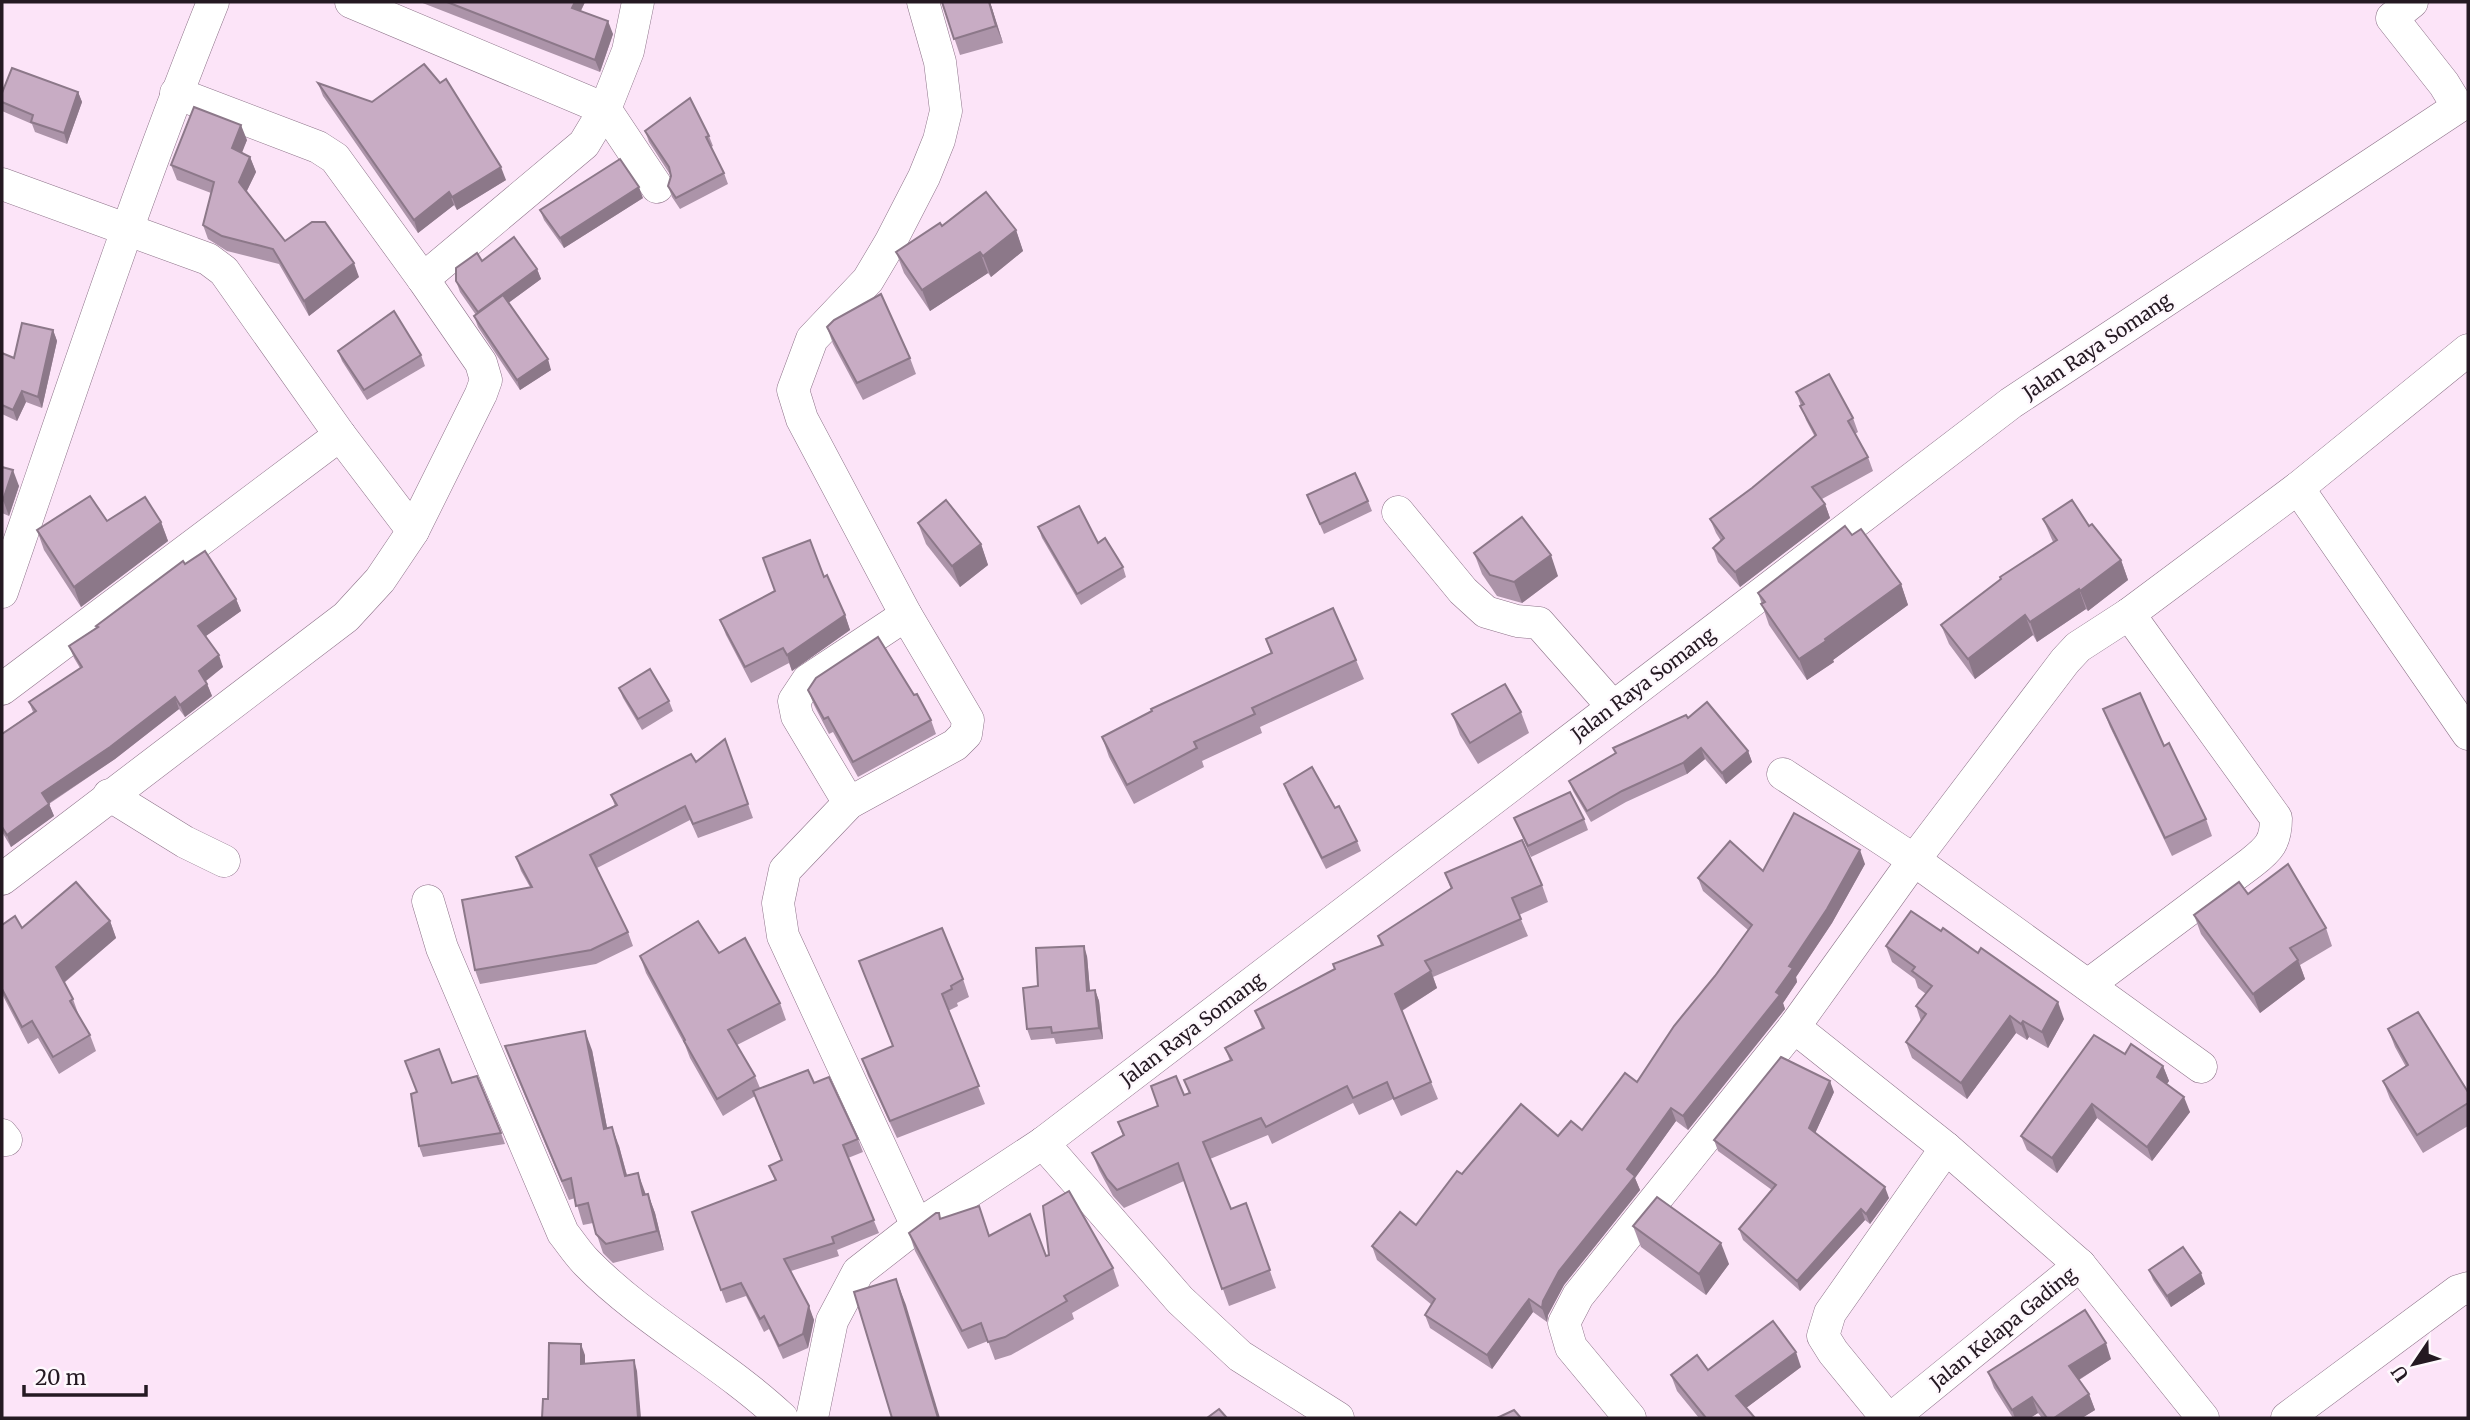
<svg xmlns="http://www.w3.org/2000/svg" width="2470" height="1420" viewBox="0 0 2470 1420" font-family="Merriweather,serif">
  <style>
    .lines { fill: none; stroke-linecap: round; stroke-linejoin: round }
    .minor-casing { stroke: #8d7389; stroke-width: 33 }
    .minor { stroke: #fff; stroke-width: 32 }
    .wall { fill: #ac94a9 }
    .shaded-wall { fill: #8c7889 }
    .building { fill: #c8acc4; stroke: #8c7889; stroke-width: 2 }
    .labels { text-anchor: middle; stroke-width: 5; stroke-linejoin: round; paint-order: stroke }
    .street-label { font-size: 19px; fill: #241922; stroke: #fef8fd }
  </style>
  <rect width="100%" height="100%" fill="#fce4f8"/>
  <g class="lines">
    <defs>
      <g id="minor">
        <polyline points="351,2 605,109 584,144 423,279"/>
        <polyline points="638,2 628,51 605,109 657,187"/>
        <polyline points="2,184 208,259 224,271 340,435 413,531 481,394 486,380 481,363 423,279 335,158 318,147 176,93"/>
        <polyline points="2298,488 2468,734"/>
        <polyline points="1398,512 1463,591 1486,612 1517,621 1539,623 1613,707"/>
        <path d="M 2,592 C 70,395 135,196 213,2"/>
        <polyline points="2,689 340,435"/>
        <polyline points="1783,774 1914,860 2201,1067"/>
        <polyline points="109,795 185,842 224,861"/>
        <polyline points="849,803 797,716 794,701 808,680 906,615"/>
        <polyline points="2,879 346,617 380,580 413,531"/>
        <path d="M 428,901 L 442,948 L 563,1233 C 571,1243 578,1254 587,1263 C 645,1322 721,1361 782,1418"/>
        <path d="M 2088,985 L 2251,863 C 2269,849 2276,842 2276,818 L 2129,614"/>
        <polyline points="1794,1027 1946,1148 2080,1265 2203,1418"/>
        <polyline points="2,1135 6,1140"/>
        <polyline points="1043,1143 1180,1300 1240,1356 1338,1418"/>
        <polyline points="917,1226 783,936 778,903 785,870 849,803 955,745 966,734 968,720 906,615 802,419 793,390 812,339 868,280 890,243 924,177 939,140 946,111 940,62 923,2"/>
        <polyline points="812,1418 832,1321 858,1272 917,1226 1043,1143 2011,403 2458,107 2444,84 2392,18 2412,2"/>
        <polyline points="1630,1418 1571,1347 1564,1323 1578,1296 1794,1027 1914,860 2065,661 2078,647 2129,614 2298,488 2468,350"/>
        <polyline points="1887,1418 1833,1352 1823,1336 1830,1313 1946,1148"/>
        <polyline points="1892,1418 2080,1265"/>
        <polyline points="2287,1418 2458,1291 2468,1288"/>
      </g>
    </defs>
    <use href="#minor" class="minor-casing"/>
    <use href="#minor" class="minor"/>
  </g>
  <g class="wall">
    <polygon points="420,2 585,2 581,11 613,34 600,72"/>
    <polygon points="942,2 990,2 1003,43 960,55"/>
    <polygon points="318,83 506,180 457,210 454,205 418,233 323,96"/>
    <polygon points="78,92 82,102 67,144 35,132 32,124 2,111 2,93"/>
    <polygon points="645,131 709,136 713,146 711,147 724,173 728,184 680,209 672,197 668,186 671,176 649,142"/>
    <polygon points="247,140 241,153 250,157 256,172 246,192 285,241 359,277 309,316 279,264 227,251 208,239 203,225 211,193 177,180 171,165"/>
    <polygon points="643,198 564,248 544,220 540,210"/>
    <polygon points="942,226 1016,230 1023,251 991,277 988,273 930,311 904,273 896,252"/>
    <polygon points="482,261 537,269 541,279 508,303 551,370 520,390 478,327 474,316 476,315 460,292 456,281"/>
    <polygon points="827,327 910,358 916,374 863,400 833,344"/>
    <polygon points="53,330 57,341 42,408 26,402 17,421 2,414 2,355 14,358"/>
    <polygon points="338,351 421,355 425,366 367,400 342,361"/>
    <polygon points="1796,392 1853,418 1858,432 1855,434 1868,457 1873,471 1822,499 1825,504 1830,518 1740,587 1718,562 1713,548 1721,541 1716,533 1710,519 1752,488 1815,437 1806,420"/>
    <polygon points="2,467 19,486 9,516 2,513"/>
    <polygon points="1307,495 1368,501 1372,511 1324,534"/>
    <polygon points="2043,519 2089,526 2121,560 2128,580 2088,611 2086,609 2037,642 2033,635 1975,679 1949,644 1941,625 2053,542"/>
    <polygon points="161,522 168,541 81,607 44,550 37,530"/>
    <polygon points="918,523 981,544 988,565 960,587 926,544"/>
    <polygon points="1038,527 1098,543 1123,567 1126,577 1081,605 1042,538"/>
    <polygon points="1852,535 1901,584 1908,605 1833,660 1834,662 1807,680 1769,625 1758,593"/>
    <polygon points="1474,553 1558,576 1522,603 1497,596 1482,574"/>
    <polygon points="185,564 236,599 241,611 206,636 223,667 206,681 212,696 185,717 179,709 115,759 49,804 54,816 11,847 2,832 2,734 33,712 29,702 80,668 74,658 69,646 97,627"/>
    <polygon points="824,577 845,615 850,630 792,671 789,663 751,683 726,635 720,620"/>
    <polygon points="1266,639 1356,660 1364,679 1260,727 1262,733 1202,761 1204,767 1134,804 1109,757 1102,737 1271,654"/>
    <polygon points="619,688 669,701 673,711 642,730 623,698"/>
    <polygon points="808,690 914,695 931,720 936,734 858,777 833,732 829,734 814,705"/>
    <polygon points="2103,709 2164,746 2206,819 2212,836 2172,856 2110,727"/>
    <polygon points="1521,712 1529,733 1478,764 1460,735 1452,714"/>
    <polygon points="1688,718 1748,751 1752,762 1726,784 1705,759 1687,774 1626,802 1591,822 1573,791 1569,781"/>
    <polygon points="725,739 753,818 698,838 690,820 597,868 628,932 633,946 596,964 480,984 475,970 530,887 521,871 516,857 615,806 611,795 696,762"/>
    <polygon points="1284,784 1335,808 1357,841 1361,851 1326,869 1288,795"/>
    <polygon points="1514,818 1584,819 1588,830 1531,857"/>
    <polygon points="1865,864 1832,923 1796,977 1797,982 1783,1003 1785,1009 1688,1130 1676,1121 1635,1178 1640,1190 1564,1285 1548,1315 1547,1322 1533,1312 1492,1369 1430,1328 1425,1315 1432,1305 1377,1260 1372,1246 1416,1225 1462,1174 1558,1136 1582,1130 1637,1082 1748,930 1703,891 1698,878 1763,871"/>
    <polygon points="1445,873 1542,885 1548,902 1519,915 1528,936 1433,977 1437,988 1402,1011 1438,1099 1401,1116 1393,1099 1359,1115 1353,1103 1272,1144 1268,1135 1210,1159 1231,1209 1246,1203 1276,1288 1229,1306 1184,1181 1124,1208 1113,1196 1099,1170 1092,1153 1123,1136 1118,1122 1189,1093 1184,1080 1230,1061 1225,1048 1262,1029 1255,1011 1381,946 1378,936 1451,889"/>
    <polygon points="2248,894 2326,928 2332,946 2300,965 2305,979 2260,1013 2201,934 2194,915"/>
    <polygon points="110,921 116,938 64,983 73,999 79,1016 90,1035 96,1051 59,1074 38,1038 28,1044 2,994 2,925 22,928"/>
    <polygon points="1886,946 2064,1019 2048,1048 2029,1037 2027,1040 2016,1033 1967,1099 1912,1058 1906,1042 1921,1021 1916,1006 1926,994 1918,988 1915,979 1892,962"/>
    <polygon points="719,953 780,1003 786,1020 737,1045 755,1076 760,1088 814,1083 858,1139 863,1152 848,1158 879,1233 837,1250 839,1256 791,1271 814,1320 808,1348 783,1359 769,1329 764,1332 746,1296 726,1303 692,1212 775,1180 769,1166 781,1160 755,1096 723,1116 690,1058 685,1045 646,973 640,956"/>
    <polygon points="1087,956 1090,991 1095,990 1099,1001 1103,1039 1056,1044 1054,1038 1031,1040 1027,1029 1038,986"/>
    <polygon points="859,961 963,979 969,997 957,1003 958,1006 948,1011 985,1104 897,1138 868,1076 862,1059 893,1047"/>
    <polygon points="2388,1029 2468,1092 2468,1126 2423,1153 2390,1099 2383,1081 2406,1067 2395,1047"/>
    <polygon points="505,1046 592,1050 607,1128 619,1146 627,1175 646,1194 648,1194 655,1213 664,1250 613,1263 603,1253 593,1223 583,1225 575,1198 569,1200 512,1065"/>
    <polygon points="2125,1054 2163,1066 2169,1081 2166,1084 2190,1112 2152,1161 2097,1118 2057,1173 2027,1150 2021,1136"/>
    <polygon points="452,1083 501,1133 505,1144 423,1157 419,1146"/>
    <polygon points="1834,1092 1815,1133 1889,1198 1870,1224 1865,1220 1800,1291 1743,1240 1739,1229 1772,1190 1718,1151 1714,1140"/>
    <polygon points="941,1219 1046,1256 1113,1268 1119,1286 1072,1313 1074,1319 1011,1355 995,1360 988,1341 968,1349 915,1251 909,1233"/>
    <polygon points="1633,1226 1729,1264 1706,1295 1641,1247"/>
    <polygon points="2149,1270 2205,1284 2171,1307 2153,1280"/>
    <polygon points="2111,1359 2079,1380 2089,1394 2095,1410 2082,1418 2042,1418 2038,1413 2030,1418 2013,1418 1994,1388 1988,1372"/>
    <polygon points="1801,1367 1746,1408 1755,1418 1699,1418 1677,1391 1671,1375 1708,1370"/>
  </g>
  <g class="shaded-wall">
    <polygon points="575,2 585,2 576,20 572,8"/>
    <polygon points="989,2 990,2 1003,43 996,26"/>
    <polygon points="608,21 613,34 600,72 595,60"/>
    <polygon points="78,92 82,102 67,144 64,133"/>
    <polygon points="241,125 247,140 238,163 232,148"/>
    <polygon points="250,157 256,172 244,197 239,182"/>
    <polygon points="501,167 506,180 457,210 452,197"/>
    <polygon points="639,187 643,198 564,248 560,238"/>
    <polygon points="449,192 454,205 418,233 414,220"/>
    <polygon points="1016,230 1023,251 991,277 983,256"/>
    <polygon points="980,252 988,273 930,311 922,290"/>
    <polygon points="354,263 359,277 309,316 304,301"/>
    <polygon points="537,269 541,279 481,323 478,312"/>
    <polygon points="53,330 57,341 42,408 38,397"/>
    <polygon points="548,359 551,370 520,390 517,380"/>
    <polygon points="22,391 26,402 17,421 13,410"/>
    <polygon points="13,470 19,486 9,516 3,500"/>
    <polygon points="1825,504 1830,518 1740,587 1735,572"/>
    <polygon points="161,522 168,541 81,607 74,587"/>
    <polygon points="981,544 988,565 960,587 952,566"/>
    <polygon points="1551,555 1558,576 1522,603 1514,582"/>
    <polygon points="2121,560 2128,580 2088,611 2080,591"/>
    <polygon points="1901,584 1908,605 1833,660 1834,662 1807,680 1799,659"/>
    <polygon points="2079,589 2086,609 2037,642 2030,622"/>
    <polygon points="236,599 241,611 203,638 198,626"/>
    <polygon points="845,615 850,630 792,671 787,655"/>
    <polygon points="2025,615 2033,635 1975,679 1968,659"/>
    <polygon points="219,655 223,667 203,683 199,671"/>
    <polygon points="207,684 212,696 185,717 180,705"/>
    <polygon points="175,697 179,709 115,759 46,805 42,793"/>
    <polygon points="1701,748 1705,759 1687,774 1683,763"/>
    <polygon points="1748,751 1752,762 1726,784 1722,773"/>
    <polygon points="49,804 54,816 11,847 7,835"/>
    <polygon points="1860,850 1865,864 1832,923 1796,977 1797,982 1783,1003 1785,1009 1688,1130 1683,1116 1776,992 1789,966"/>
    <polygon points="110,921 116,938 62,984 56,967"/>
    <polygon points="1084,946 1087,956 1091,1002 1087,991"/>
    <polygon points="2298,960 2305,979 2260,1013 2253,994"/>
    <polygon points="1431,971 1437,988 1401,1011 1395,994"/>
    <polygon points="1095,990 1099,1001 1103,1039 1099,1028"/>
    <polygon points="2058,1002 2064,1019 2048,1048 2042,1032"/>
    <polygon points="2010,1016 2016,1033 1967,1099 1961,1083"/>
    <polygon points="2023,1021 2029,1037 2027,1040 2021,1024"/>
    <polygon points="585,1031 592,1050 611,1148 604,1129"/>
    <polygon points="2163,1066 2169,1081 2162,1091 2157,1077"/>
    <polygon points="1830,1081 1834,1092 1813,1138 1809,1128"/>
    <polygon points="2184,1097 2190,1112 2152,1161 2147,1147"/>
    <polygon points="2092,1104 2097,1118 2057,1173 2052,1158"/>
    <polygon points="1671,1108 1676,1121 1635,1178 1640,1190 1564,1285 1548,1315 1547,1322 1542,1308 1543,1301 1559,1271 1627,1169"/>
    <polygon points="612,1127 619,1146 632,1195 625,1176"/>
    <polygon points="638,1173 645,1192 650,1214 643,1195"/>
    <polygon points="1885,1187 1889,1198 1870,1224 1866,1214"/>
    <polygon points="648,1194 655,1213 664,1250 657,1231"/>
    <polygon points="1861,1209 1865,1220 1800,1291 1797,1281"/>
    <polygon points="1721,1243 1729,1264 1706,1295 1699,1274"/>
    <polygon points="2201,1273 2205,1284 2171,1307 2167,1296"/>
    <polygon points="896,1279 906,1305 940,1418 938,1418"/>
    <polygon points="1529,1299 1533,1312 1492,1369 1487,1355"/>
    <polygon points="809,1306 814,1320 808,1348 803,1334"/>
    <polygon points="2106,1343 2111,1359 2075,1382 2069,1366"/>
    <polygon points="581,1344 585,1355 585,1375 581,1364"/>
    <polygon points="1796,1352 1801,1367 1742,1411 1736,1396"/>
    <polygon points="634,1360 637,1371 641,1418 638,1418"/>
    <polygon points="2089,1394 2095,1410 2082,1418 2054,1418"/>
    <polygon points="2032,1397 2038,1413 2030,1418 2015,1418 2012,1410"/>
  </g>
  <g class="building">
    <polygon points="447,2 575,2 572,8 608,21 595,60"/>
    <polygon points="942,2 989,2 996,26 954,39"/>
    <polygon points="424,64 440,83 446,79 501,167 452,197 449,192 414,220 318,83 372,102"/>
    <polygon points="12,68 78,92 64,133 31,122 33,115 2,102 2,93"/>
    <polygon points="690,98 709,136 706,137 724,173 676,198 668,186 671,176 669,167 645,131"/>
    <polygon points="194,107 241,125 232,148 250,157 239,182 285,241 312,222 325,222 354,263 304,301 273,249 222,236 203,225 214,182 171,165"/>
    <polygon points="620,159 639,187 560,238 540,210"/>
    <polygon points="986,192 1016,230 983,256 980,252 922,290 896,252 940,223 942,226"/>
    <polygon points="514,237 537,269 478,312 456,281 456,268 477,253 482,261"/>
    <polygon points="881,294 910,358 857,383 827,327 834,320"/>
    <polygon points="503,295 548,359 517,380 474,316"/>
    <polygon points="394,311 421,355 364,390 338,351"/>
    <polygon points="22,323 53,330 38,397 22,391 13,410 2,405 2,353 14,358"/>
    <polygon points="1829,374 1853,418 1848,421 1868,457 1812,487 1825,504 1735,572 1713,548 1724,538 1710,519 1752,488 1816,435 1800,406 1804,404 1796,392"/>
    <polygon points="2,467 13,470 3,500 2,499"/>
    <polygon points="1355,473 1368,501 1320,524 1307,495"/>
    <polygon points="90,496 107,521 145,497 161,522 74,587 37,530"/>
    <polygon points="946,500 981,544 952,566 918,523"/>
    <polygon points="2072,500 2089,526 2092,524 2121,560 2080,591 2079,589 2030,622 2025,615 1968,659 1941,625 2001,579 2000,577 2057,540 2043,519"/>
    <polygon points="1079,506 1098,543 1105,538 1123,567 1077,594 1038,527"/>
    <polygon points="1522,517 1551,555 1514,582 1490,575 1474,553"/>
    <polygon points="1845,526 1852,535 1861,529 1901,584 1825,639 1826,641 1799,659 1761,604 1765,602 1758,593"/>
    <polygon points="810,540 824,577 827,575 845,615 787,655 783,648 745,667 720,620 775,591 763,558"/>
    <polygon points="205,551 236,599 198,626 219,655 199,671 207,684 180,705 175,697 110,747 42,793 49,804 7,835 2,827 2,734 36,711 29,702 82,667 69,646 98,627 96,626 183,561 185,564"/>
    <polygon points="1333,608 1356,660 1252,708 1255,714 1194,742 1197,748 1127,785 1102,737 1152,711 1151,709 1272,653 1266,639"/>
    <polygon points="878,637 914,695 917,694 931,720 853,762 828,717 824,719 808,690 816,678"/>
    <polygon points="650,669 669,701 638,719 619,688"/>
    <polygon points="1505,684 1521,712 1470,743 1452,714"/>
    <polygon points="2140,693 2164,746 2169,743 2206,819 2165,838 2103,709"/>
    <polygon points="1707,702 1748,751 1722,773 1701,748 1683,763 1622,791 1587,811 1569,781 1616,753 1613,748 1686,715 1688,718"/>
    <polygon points="725,739 748,804 693,824 685,806 590,855 628,932 591,950 475,970 462,900 532,887 516,857 617,805 611,795 691,754 696,762"/>
    <polygon points="1312,767 1335,808 1339,806 1357,841 1322,858 1284,784"/>
    <polygon points="1570,792 1584,819 1528,846 1514,818"/>
    <polygon points="1794,813 1860,850 1827,909 1789,966 1793,968 1776,992 1780,995 1683,1116 1671,1108 1627,1169 1635,1176 1559,1271 1543,1301 1542,1308 1529,1299 1487,1355 1425,1315 1435,1299 1372,1246 1400,1212 1416,1225 1457,1171 1462,1174 1521,1104 1558,1136 1571,1121 1582,1130 1625,1073 1637,1082 1674,1026 1715,976 1752,925 1698,878 1730,841 1763,871"/>
    <polygon points="1522,840 1542,885 1512,898 1521,919 1425,961 1431,971 1395,994 1431,1082 1394,1099 1387,1082 1353,1098 1347,1086 1266,1127 1261,1118 1203,1142 1231,1209 1246,1203 1270,1270 1222,1289 1178,1163 1117,1190 1107,1179 1092,1153 1124,1135 1118,1122 1158,1106 1151,1086 1176,1076 1184,1095 1190,1093 1184,1080 1232,1060 1225,1048 1264,1028 1255,1011 1335,969 1333,964 1383,945 1378,936 1452,888 1445,873"/>
    <polygon points="2288,864 2326,928 2290,948 2298,960 2253,994 2194,915 2239,882 2248,894"/>
    <polygon points="76,882 110,921 56,967 73,999 70,1001 90,1035 53,1057 32,1021 22,1027 2,989 2,925 15,916 22,928"/>
    <polygon points="1911,911 1941,931 1943,928 1978,953 1981,948 2058,1002 2042,1032 2023,1021 2021,1024 2010,1016 1961,1083 1906,1042 1926,1014 1916,1006 1932,986 1912,971 1915,967 1886,946"/>
    <polygon points="698,921 719,953 745,938 780,1003 728,1030 755,1076 717,1099 684,1041 685,1040 640,956"/>
    <polygon points="942,928 963,979 951,986 952,989 942,994 979,1086 890,1121 862,1059 893,1046 859,961"/>
    <polygon points="1084,946 1087,991 1095,990 1099,1028 1052,1033 1051,1027 1027,1029 1023,988 1038,986 1036,948"/>
    <polygon points="2418,1012 2468,1092 2468,1103 2417,1135 2383,1081 2408,1065 2388,1029"/>
    <polygon points="585,1031 604,1129 612,1127 625,1176 638,1173 643,1195 648,1194 657,1231 606,1244 596,1234 588,1203 576,1206 571,1178 562,1181 505,1046"/>
    <polygon points="2094,1035 2125,1054 2131,1044 2163,1066 2157,1077 2184,1097 2147,1147 2092,1104 2052,1158 2021,1136"/>
    <polygon points="439,1049 452,1083 477,1076 501,1133 419,1146 411,1094 417,1092 405,1061"/>
    <polygon points="1781,1057 1830,1081 1809,1128 1885,1187 1866,1214 1861,1209 1797,1281 1739,1229 1776,1185 1714,1140"/>
    <polygon points="808,1070 814,1083 829,1077 858,1139 843,1145 874,1220 832,1237 834,1243 784,1259 809,1306 803,1334 779,1346 764,1316 760,1319 741,1283 721,1290 692,1212 776,1180 769,1166 782,1160 753,1091"/>
    <polygon points="1069,1191 1113,1268 1064,1296 1067,1301 1005,1337 988,1342 981,1323 962,1331 909,1233 936,1213 939,1213 940,1219 979,1206 989,1236 1030,1214 1046,1256 1049,1255 1043,1206"/>
    <polygon points="1657,1197 1721,1243 1699,1274 1633,1226"/>
    <polygon points="2183,1247 2201,1273 2167,1296 2149,1270"/>
    <polygon points="896,1279 938,1418 892,1418 854,1292"/>
    <polygon points="2085,1310 2106,1343 2069,1366 2089,1394 2054,1418 2047,1418 2032,1397 2012,1410 1988,1372"/>
    <polygon points="1773,1321 1796,1352 1736,1396 1755,1418 1706,1418 1671,1375 1697,1355 1708,1370"/>
    <polygon points="549,1343 581,1344 581,1364 634,1360 638,1418 542,1418 543,1399 548,1399"/>
    <polygon points="1219,1409 1227,1418 1207,1418"/>
    <polygon points="1514,1410 1521,1418 1497,1418"/>
  </g>
  <g class="labels">
    <g class="street-label">
      <text transform="translate(2097 346) rotate(-34)" y="7">Jalan Raya Somang</text>
      <text transform="translate(1643 684) rotate(-37)" y="7">Jalan Raya Somang</text>
      <text transform="translate(1192 1029) rotate(-37)" y="7">Jalan Raya Somang</text>
      <text transform="translate(2003 1328) rotate(-39)" y="7">Jalan Kelapa Gading</text>
    </g>
  </g>
  <rect width="2470" height="1420" fill="none" stroke="#241922" stroke-width="7"/>
  <g transform="translate(2414 1364) rotate(235)" stroke="#fef8fd" stroke-width="5" paint-order="stroke">
  <path d="M0-5L12 26L0 18L-12 26Z" fill="#241922"/>
  <text y="-10" font-size="19" font-weight="bold" text-anchor="middle" fill="#241922">U</text>
  </g>
  <path d="M24 1385v10h122v-10" fill="none" stroke="#241922" stroke-width="3.5"/>
  <text x="35" y="1385" font-size="21" fill="#241922" stroke="#fef8fd" stroke-width="5" paint-order="stroke">20 m</text>
</svg>
